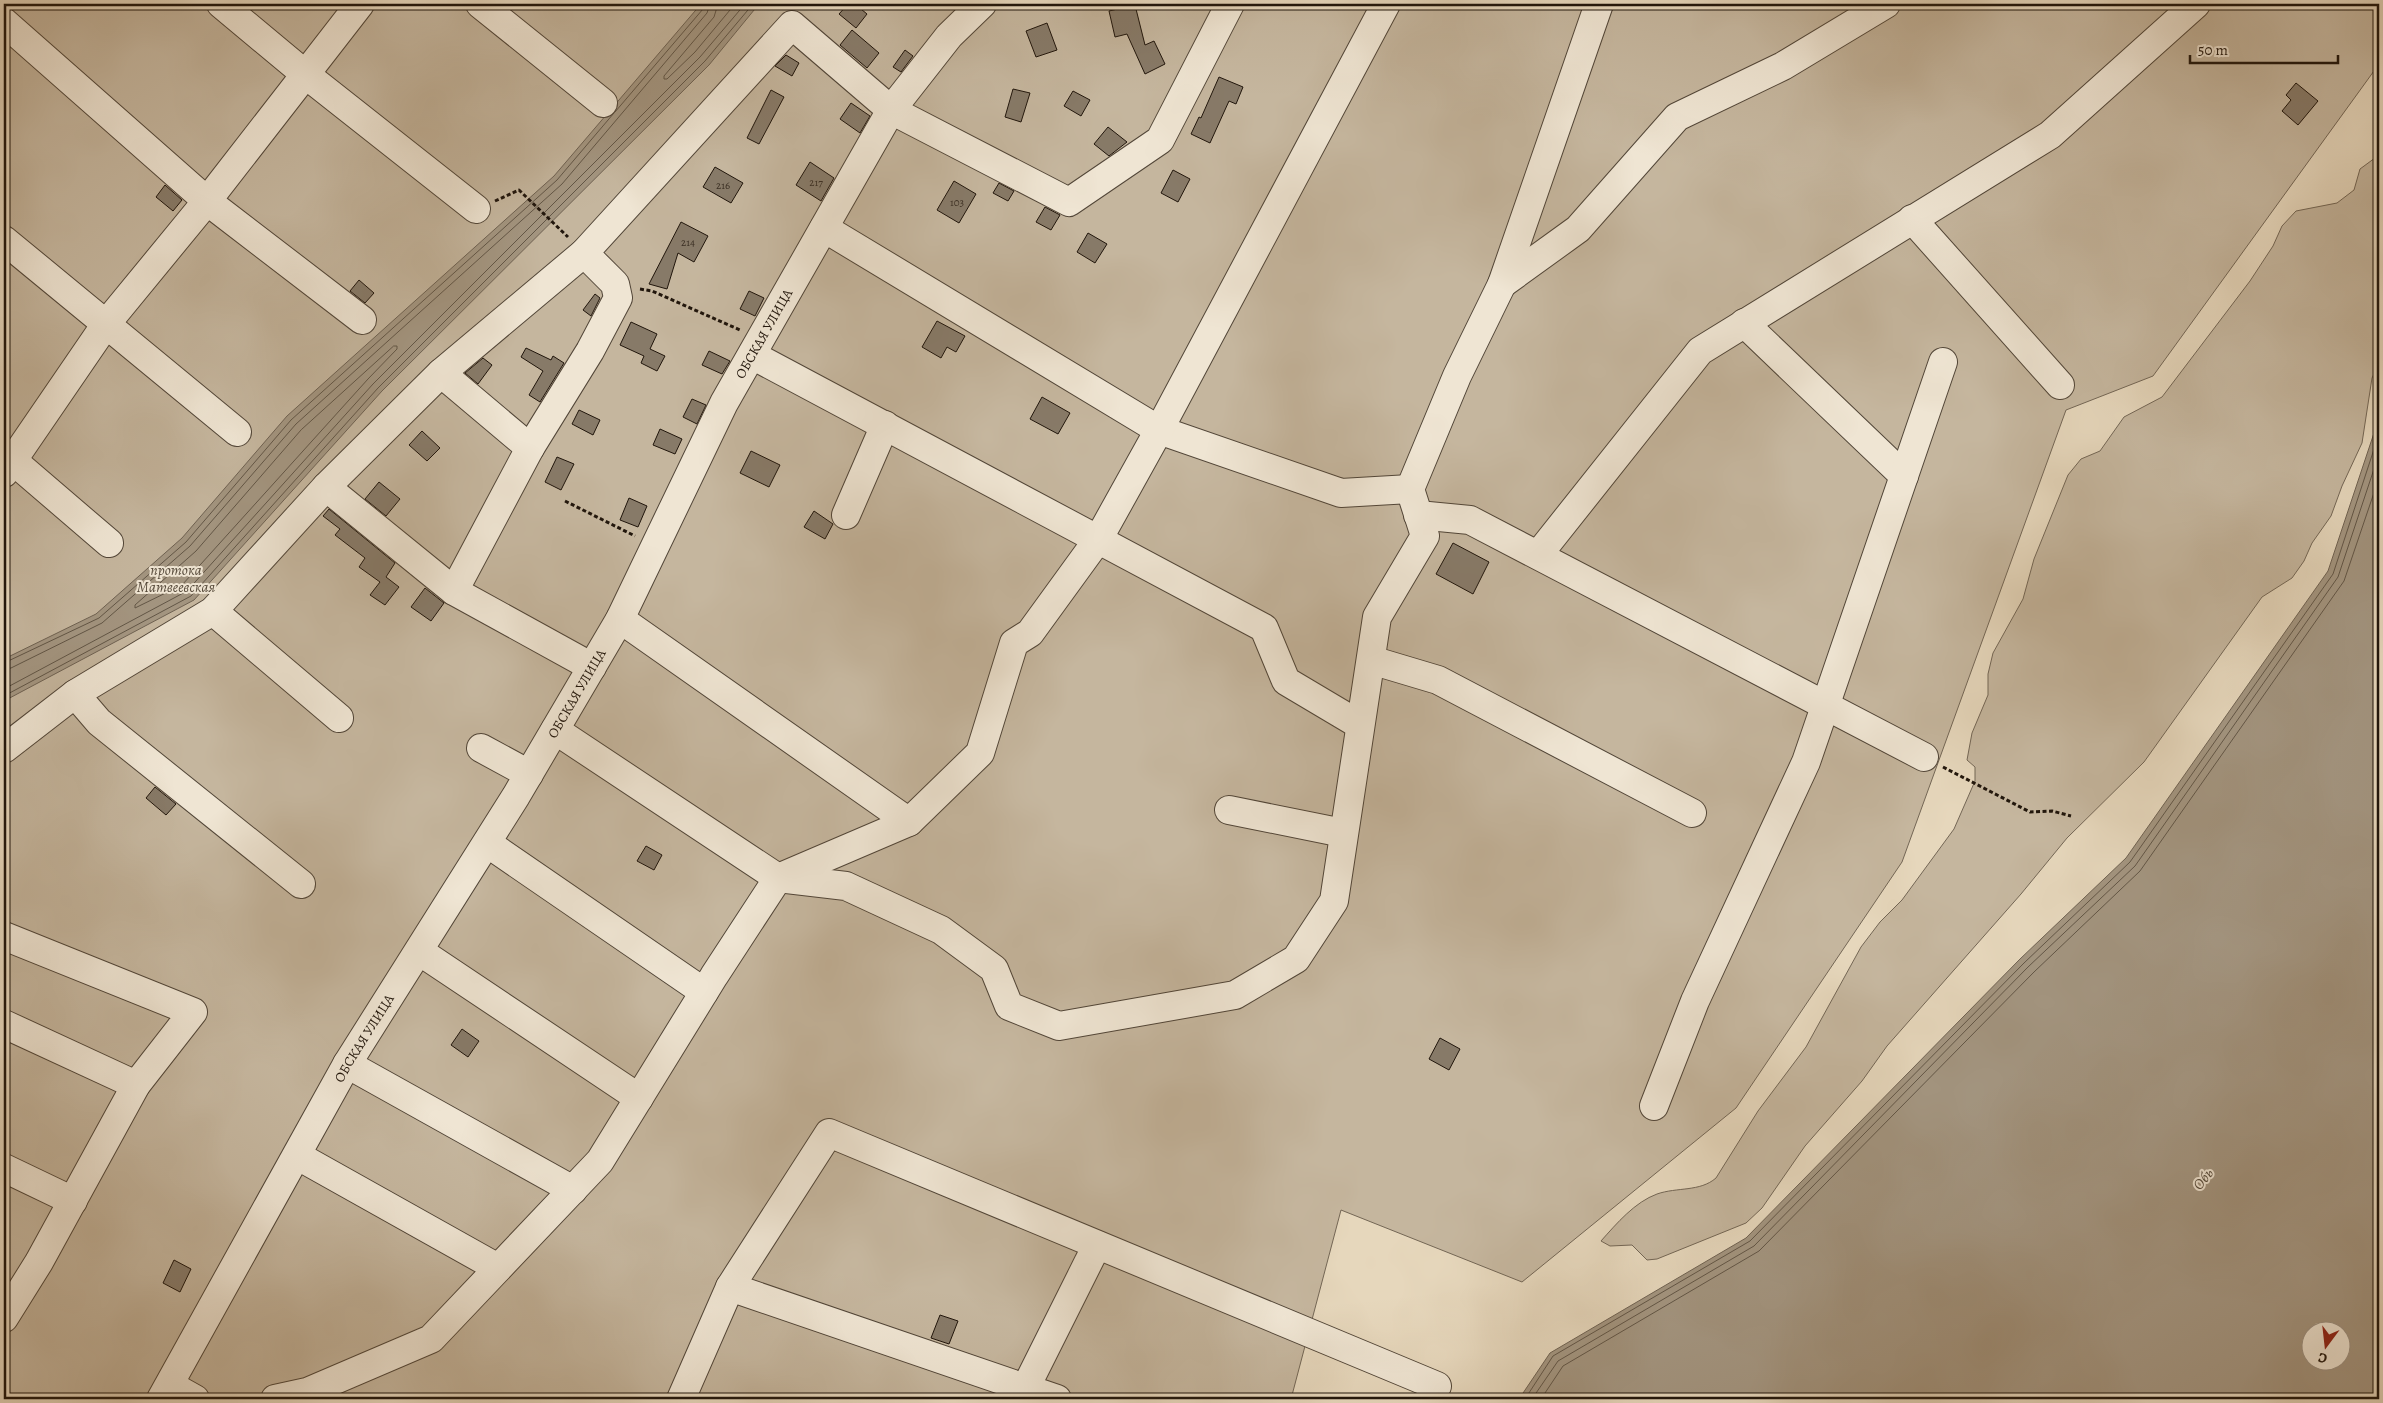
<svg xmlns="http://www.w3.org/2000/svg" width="2383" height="1403" viewBox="0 0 2383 1403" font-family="Alegreya,serif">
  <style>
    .green { fill: #c5b69e; stroke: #736655 }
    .water { fill: #a39580; stroke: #6f6252; fill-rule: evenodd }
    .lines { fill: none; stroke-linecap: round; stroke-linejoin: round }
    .shore { stroke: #625646; stroke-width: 1 }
    .building { fill: #877a68; stroke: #21160c }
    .minor-casing { stroke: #524638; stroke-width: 30 }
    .path { stroke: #21160c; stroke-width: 3; stroke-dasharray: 4 2.5; stroke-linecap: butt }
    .minor { stroke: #efe5d3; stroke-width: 28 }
    .labels { text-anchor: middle; stroke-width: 4; stroke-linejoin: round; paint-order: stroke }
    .number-label { font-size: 11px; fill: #3a2f23 }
    .street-label { font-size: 14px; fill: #21160c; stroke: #efe5d3 }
    .water-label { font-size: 15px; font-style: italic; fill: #55493a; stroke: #efe5d3 }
  </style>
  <rect width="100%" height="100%" fill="#e6d7bc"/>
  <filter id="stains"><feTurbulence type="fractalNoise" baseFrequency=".004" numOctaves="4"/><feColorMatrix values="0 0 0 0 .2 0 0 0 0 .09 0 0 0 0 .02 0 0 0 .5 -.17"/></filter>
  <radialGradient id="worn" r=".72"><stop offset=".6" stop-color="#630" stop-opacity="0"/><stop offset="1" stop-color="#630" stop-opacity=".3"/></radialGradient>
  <g class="green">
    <polygon points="4,4 2379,4 2379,64 2153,376 2066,410 1902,862 1736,1108 1522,1282 1341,1210 1291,1399 4,1399"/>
    <path d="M 2379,155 L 2379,364 L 2372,378 L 2362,443 L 2342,486 L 2331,516 L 2312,543 L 2304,561 L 2292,578 L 2262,597 L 2144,762 L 2067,838 L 2021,894 L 1887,1046 L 1862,1081 L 1805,1146 L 1762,1208 L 1746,1223 L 1657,1259 L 1647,1260 L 1632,1245 L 1610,1246 L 1601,1241 C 1617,1223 1635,1202 1657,1194 C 1677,1187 1700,1192 1716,1178 L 1758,1111 L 1806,1047 L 1861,947 L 1880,922 L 1902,900 L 1954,829 L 1975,781 L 1975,767 L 1967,760 L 1972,733 L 1988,695 L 1988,674 L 1993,653 L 2023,599 L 2034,559 L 2068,475 L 2081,459 L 2100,451 L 2124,417 L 2162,397 L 2250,281 L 2273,246 L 2282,226 L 2296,211 L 2337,203 L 2354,190 L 2360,169 Z"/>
  </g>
  <g class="water">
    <polygon points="701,4 759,4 709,65 382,391 194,600 4,701 4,659 96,614 182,538 287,416 554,176"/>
    <path d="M 2379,418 L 2379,1399 L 1519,1399 L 1550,1353 L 1746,1238 L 2020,959 L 2126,858 L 2328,571 ZM 2310,1330 L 2340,1330 L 2340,1360 L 2310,1360 Z"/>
  </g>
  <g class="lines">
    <g class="shore">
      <polyline points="718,4 714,17 664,76 664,79 667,79 695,52 735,4"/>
      <polyline points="615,112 703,9 704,4"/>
      <polygon points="394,346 397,346 397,349 368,379 182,585 135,608 135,605 196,551 301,430"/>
      <polyline points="4,663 99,618 186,542 291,420 557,180 614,113"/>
      <polyline points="4,670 11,668 102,623 190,546 296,424 562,184 707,13 710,4"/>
      <polyline points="4,689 187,591 373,384 700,57 745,4"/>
      <polyline points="4,696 191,596 378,388 705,61 753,4"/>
      <polyline points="1525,1399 1553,1356 1750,1241 2024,963 2130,862 2333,574 2379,434"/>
      <polyline points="1532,1399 1558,1361 1754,1246 2028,967 2135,866 2338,577 2379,454"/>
      <polyline points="1541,1399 1563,1366 1759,1251 2034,972 2140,871 2344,581 2379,478"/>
    </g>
  </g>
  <g class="building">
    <polygon points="848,4 855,4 867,14 856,28 839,14"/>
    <polygon points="1135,5 1145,45 1154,41 1165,64 1145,74 1127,34 1115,37 1109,11"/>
    <polygon points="1047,23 1057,50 1036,57 1026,31"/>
    <polygon points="852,30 879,53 867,68 840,45"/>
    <polygon points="905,50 913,56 901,72 893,67"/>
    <polygon points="786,55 799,63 792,76 775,66"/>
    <polygon points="1219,77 1243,87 1236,104 1229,101 1210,143 1191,134 1199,117 1201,118"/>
    <polygon points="2296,83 2318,101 2298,125 2282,111 2291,100 2286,95"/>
    <polygon points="1013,89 1030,93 1021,122 1005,117"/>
    <polygon points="771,90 784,97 759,144 747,138"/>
    <polygon points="1073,91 1090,100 1081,116 1064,106"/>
    <polygon points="851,103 870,116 860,133 840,119"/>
    <polygon points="1108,127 1127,142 1109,156 1094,144"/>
    <polygon points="810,162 834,178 821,201 796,185"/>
    <polygon points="715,167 743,183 731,203 703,187"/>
    <polygon points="1173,170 1190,179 1178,202 1161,193"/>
    <polygon points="954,181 976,194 959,223 937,210"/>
    <polygon points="999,183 1014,191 1008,201 993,193"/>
    <polygon points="165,185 182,200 173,211 156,197"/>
    <polygon points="1045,207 1060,215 1051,230 1036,222"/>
    <polygon points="681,222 708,236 694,262 678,253 667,289 649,284"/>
    <polygon points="1088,233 1107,244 1095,263 1077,252"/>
    <polygon points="359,280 374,293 365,303 350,291"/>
    <polygon points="749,291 764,298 755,316 740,309"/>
    <polygon points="595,294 600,298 591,316 583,310"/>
    <polygon points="937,321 965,336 956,352 947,347 941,358 922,347"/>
    <polygon points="631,322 657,334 650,349 665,356 657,371 641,363 644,356 620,345"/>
    <polygon points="526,348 551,360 553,356 564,363 540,402 529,395 543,371 521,357"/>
    <polygon points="709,351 730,361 722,374 702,365"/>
    <polygon points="483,358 492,365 478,384 465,373"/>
    <polygon points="1042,397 1070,413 1058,434 1030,419"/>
    <polygon points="692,399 706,405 697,424 683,417"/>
    <polygon points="579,410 600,420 593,435 572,424"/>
    <polygon points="660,429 682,439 675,454 653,445"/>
    <polygon points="422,431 440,448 427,461 409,445"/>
    <polygon points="751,451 780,465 769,487 740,473"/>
    <polygon points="557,457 574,464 561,490 545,482"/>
    <polygon points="379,482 400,499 386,516 365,499"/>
    <polygon points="629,498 647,506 638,527 620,520"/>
    <polygon points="329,509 395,563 386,577 399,587 385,605 370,595 380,582 359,567 365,558 335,535 340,529 323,516"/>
    <polygon points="814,511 833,524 825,539 804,527"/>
    <polygon points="1453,543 1489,562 1473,594 1436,574"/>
    <polygon points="425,588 444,603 431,621 411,607"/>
    <polygon points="155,787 176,804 166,815 146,798"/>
    <polygon points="646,846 662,855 654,870 637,861"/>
    <polygon points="462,1029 479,1041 468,1057 451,1045"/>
    <polygon points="1440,1038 1460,1049 1449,1070 1429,1059"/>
    <polygon points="174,1260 191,1269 180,1292 163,1283"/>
    <polygon points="940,1315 958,1321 949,1344 931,1338"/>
  </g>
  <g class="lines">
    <defs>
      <g id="minor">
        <polyline points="221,4 305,74 476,209"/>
        <polyline points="480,4 603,103"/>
        <polyline points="4,22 207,201 362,320"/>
        <polyline points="1912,219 2060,385"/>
        <polyline points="824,228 1159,430 1341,493 1410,489"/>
        <polyline points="4,240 237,432"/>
        <polyline points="1502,284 1578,229 1677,117 1783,66 1886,4"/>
        <polyline points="1744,323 1904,476"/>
        <polyline points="752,355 1264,628 1286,681 1360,725"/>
        <polyline points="441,373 530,448"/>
        <polyline points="4,453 109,543"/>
        <polyline points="4,473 106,324 207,201 360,4"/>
        <polyline points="326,487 454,591 592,667"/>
        <polyline points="846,515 885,425"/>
        <polyline points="1418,515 1470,520 1924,757"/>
        <polyline points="1538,555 1700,351 2050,135 2196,4"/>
        <polyline points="454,591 530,448 590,351 618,298 615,284 584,253 792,25 891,110 1069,202 1160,140 1230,4"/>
        <polyline points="213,611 339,718"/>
        <polyline points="620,619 909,822"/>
        <polyline points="1371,660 1438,680 1692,813"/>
        <polyline points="75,694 213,611 326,487 441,373 584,253"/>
        <polyline points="555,730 778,878 846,886 941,930 994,969 1009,1006 1059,1026 1235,995 1296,959 1334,901 1377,617 1425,536 1410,489 1457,376 1502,284 1599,4"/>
        <polyline points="481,748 529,774"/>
        <polyline points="4,749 75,694 99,722 301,884"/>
        <polyline points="1229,810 1343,833"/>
        <polyline points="487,843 704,992"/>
        <polyline points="4,936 193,1012 136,1085 39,1262 4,1318"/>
        <polyline points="419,951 639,1098"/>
        <polyline points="4,1024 136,1085"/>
        <polyline points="347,1064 573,1190"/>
        <polyline points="1654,1106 1695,1001 1806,762 1943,362"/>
        <polyline points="298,1156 498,1268"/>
        <polyline points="4,1168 73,1201"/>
        <polyline points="730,1287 1057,1399"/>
        <polyline points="170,1385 195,1399"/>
        <path id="s1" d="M 161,1399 L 347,1064 L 516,796 L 620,619 L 724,403 L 891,110 L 949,36 L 982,4"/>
        <polyline points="275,1399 307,1392 431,1339 600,1161 714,976 778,878 909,822 980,753 1014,643 1030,633 1099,538 1159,430 1386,4"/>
        <polyline points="681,1399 730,1287 829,1133 1437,1386"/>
        <polyline points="1020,1399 1097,1245"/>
      </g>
    </defs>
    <use href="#minor" class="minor-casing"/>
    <g class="path">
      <polyline points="495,201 519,190 568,237"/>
      <polyline points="640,289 652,291 740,330"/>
      <polyline points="565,501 635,536"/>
      <polyline points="1943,767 2030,812 2052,811 2071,816"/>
    </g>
    <use href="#minor" class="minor"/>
  </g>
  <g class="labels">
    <g class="number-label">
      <text x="816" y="186">217</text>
      <text x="723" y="189">216</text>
      <text x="957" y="206">103</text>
      <text x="688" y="246">214</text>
    </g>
    <g class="street-label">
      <text dy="5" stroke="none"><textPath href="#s1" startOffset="1225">ОБСКАЯ УЛИЦА</textPath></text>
      <text dy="5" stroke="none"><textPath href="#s1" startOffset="819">ОБСКАЯ УЛИЦА</textPath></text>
      <text dy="5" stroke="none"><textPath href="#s1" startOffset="414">ОБСКАЯ УЛИЦА</textPath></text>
    </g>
    <g class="water-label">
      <text x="176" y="575">протока<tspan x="176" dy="17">Матвеевская</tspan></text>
      <text transform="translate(2203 1179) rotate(-51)" y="5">Обь</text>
    </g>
  </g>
  <rect width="2383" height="1403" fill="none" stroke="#e6d7bc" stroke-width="20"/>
  <rect x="5" y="5" width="2373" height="1393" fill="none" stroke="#21160c" stroke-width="2.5"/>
  <rect x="10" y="10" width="2363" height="1383" fill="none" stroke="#21160c"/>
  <g transform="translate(2326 1346) rotate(195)"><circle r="24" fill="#efe5d3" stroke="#9d9283"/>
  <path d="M0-4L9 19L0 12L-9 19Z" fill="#8f2418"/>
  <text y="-8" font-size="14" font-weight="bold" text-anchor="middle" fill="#21160c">С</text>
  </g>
  <path d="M2190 55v8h148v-8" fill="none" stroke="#21160c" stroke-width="2.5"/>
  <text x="2198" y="55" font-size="15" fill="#21160c" stroke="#efe5d3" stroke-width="4" paint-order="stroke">50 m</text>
  <rect width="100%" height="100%" filter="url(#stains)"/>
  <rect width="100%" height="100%" fill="url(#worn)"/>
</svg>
